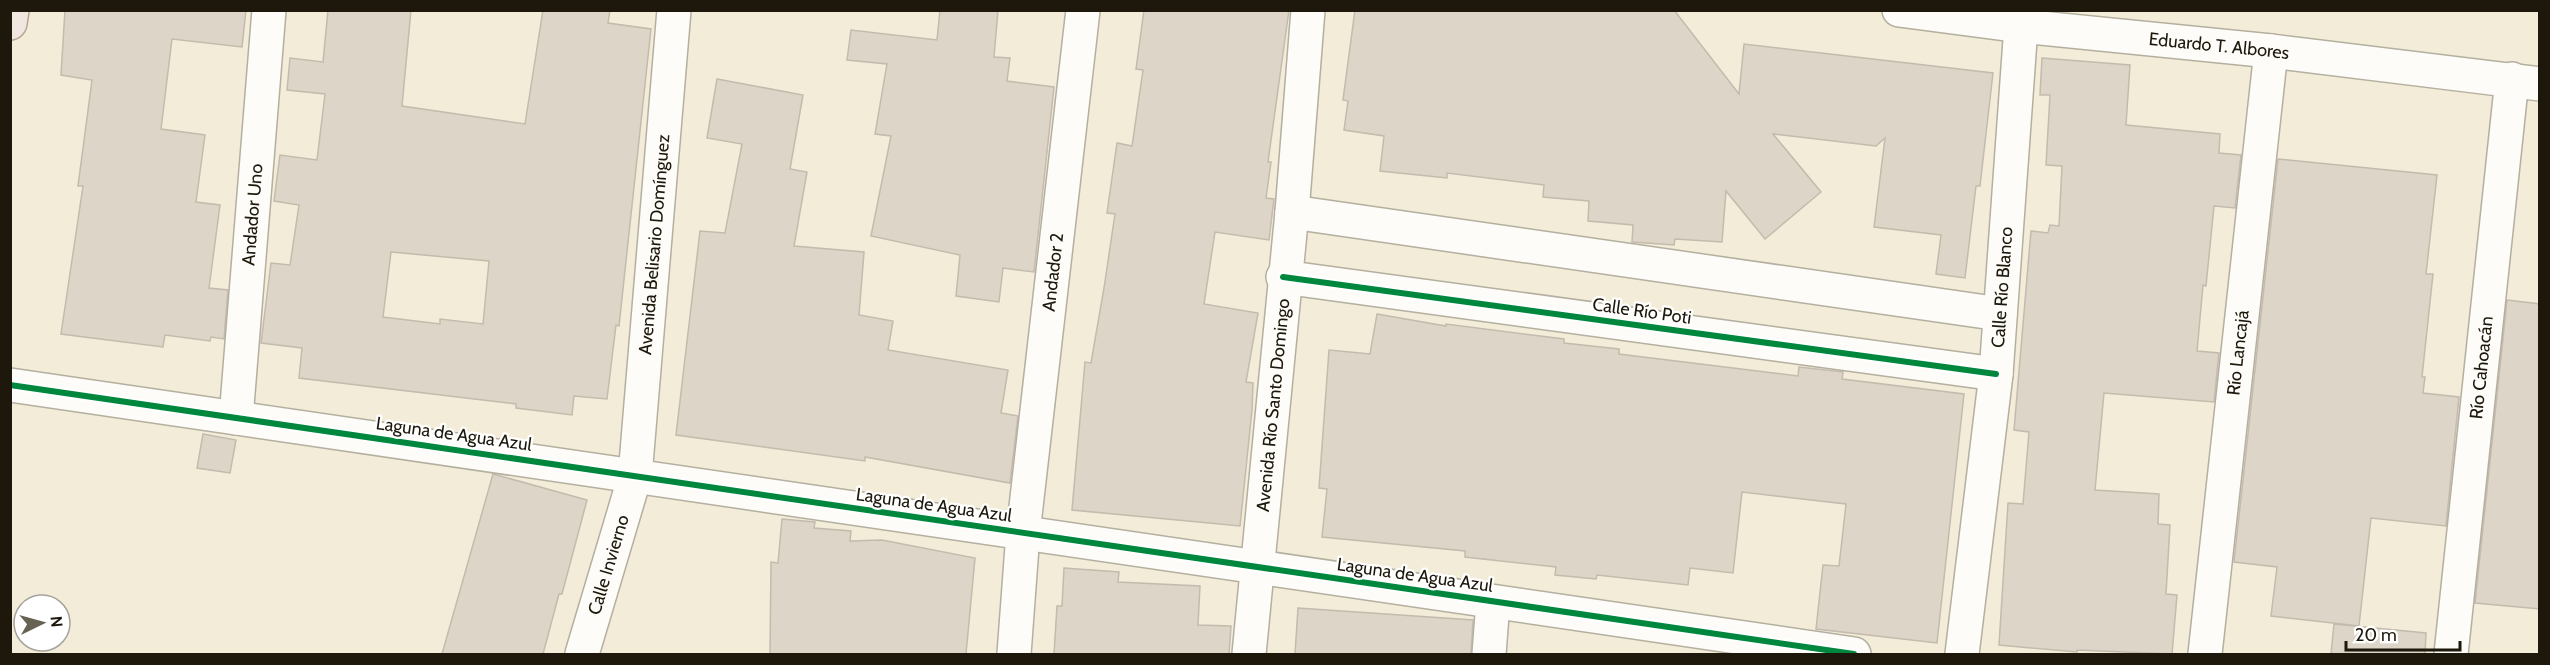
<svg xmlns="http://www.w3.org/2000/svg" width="2550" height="665" viewBox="0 0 2550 665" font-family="Cabin,sans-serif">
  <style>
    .building { fill: #ddd5c7; stroke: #c3bbad; stroke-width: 1.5; fill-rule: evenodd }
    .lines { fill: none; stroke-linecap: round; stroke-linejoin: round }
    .street-casing { stroke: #b4af9f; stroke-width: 36 }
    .primary-casing { stroke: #b8a495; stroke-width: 36 }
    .street { stroke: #fdfcf9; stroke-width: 33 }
    .primary { stroke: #f1e7e1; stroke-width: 33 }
    .cycleway-casing { stroke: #fff; stroke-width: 10 }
    .cycleway { stroke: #00873e; stroke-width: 6 }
    .labels { text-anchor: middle; stroke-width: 4.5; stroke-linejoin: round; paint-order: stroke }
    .street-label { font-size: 18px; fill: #1d180b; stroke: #fff }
  </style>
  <rect width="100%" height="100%" fill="#f2ecd8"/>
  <g class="building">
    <polygon points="65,10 246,10 242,47 172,39 161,129 205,135 196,202 220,205 209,288 228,290 224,339 211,337 210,341 165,335 163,347 61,334 83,186 78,186 92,80 61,75"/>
    <path d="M 328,10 L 411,10 L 402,106 L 525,124 L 543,10 L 610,10 L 608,23 L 651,29 L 619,326 L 616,325 L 607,399 L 574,396 L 572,415 L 516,408 L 516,404 L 299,378 L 302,348 L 261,343 L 271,263 L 290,265 L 299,205 L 274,201 L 280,155 L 317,160 L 325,94 L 287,90 L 290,58 L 323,62 ZM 391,252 L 489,261 L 483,324 L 440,319 L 440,324 L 383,317 Z"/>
    <polygon points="940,10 998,10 994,57 1010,58 1007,81 1054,87 1034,272 1003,268 999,302 956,296 960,255 871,236 891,136 875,134 887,64 847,60 851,30 937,40"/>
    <polygon points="1144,10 1289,10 1268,162 1271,162 1266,198 1274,199 1269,240 1215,232 1204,304 1258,313 1246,382 1253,383 1252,410 1240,526 1072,510 1085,362 1091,363 1104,288 1115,214 1107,213 1117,143 1132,146 1143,70 1136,69"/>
    <polygon points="1355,10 1674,10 1739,94 1744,44 1993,73 1980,186 1976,186 1965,278 1936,274 1941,235 1874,227 1885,138 1876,146 1773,134 1821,192 1765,239 1726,191 1722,242 1675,239 1674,245 1632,242 1633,225 1588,221 1589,201 1543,197 1544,185 1447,173 1447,178 1380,171 1384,136 1344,130 1348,101 1343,100"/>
    <polygon points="2042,58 2130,65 2126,125 2220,134 2219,153 2241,155 2235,208 2214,206 2206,286 2203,285 2197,351 2219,353 2214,402 2104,393 2095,490 2159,494 2158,524 2170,525 2166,594 2177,595 2172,654 2077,650 2077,652 1999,645 2008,503 2023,504 2029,432 2014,430 2031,231 2048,233 2050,225 2059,226 2062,166 2046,165 2050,95 2040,95"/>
    <polygon points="717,79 803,95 790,169 807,172 794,246 864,252 859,315 893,321 888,350 1008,370 1001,413 1018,416 1010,483 865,457 865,461 676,435 700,231 725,233 742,144 707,138"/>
    <polygon points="2278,159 2437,175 2426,274 2433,274 2422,377 2425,377 2423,393 2459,397 2446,526 2371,518 2359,626 2271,616 2277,567 2234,562"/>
    <polygon points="2507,300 2540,304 2540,609 2475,603"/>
    <polygon points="1377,314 1446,326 1446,324 1564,339 1564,343 1619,349 1619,354 1798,376 1799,367 1843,372 1842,379 1964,394 1937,643 1816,629 1823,565 1839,566 1846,504 1742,492 1733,573 1690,568 1688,585 1597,575 1596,579 1555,575 1556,567 1465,557 1465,551 1322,537 1327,489 1319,488 1329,350 1370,354"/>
    <polygon points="203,434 236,440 230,473 197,468"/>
    <polygon points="493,474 587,500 562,594 559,594 543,654 442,654"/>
    <polygon points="782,519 815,522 814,528 851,531 850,541 882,540 975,558 966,654 770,654 771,562 778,563"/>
    <polygon points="1064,568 1119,572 1118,582 1200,586 1198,625 1231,626 1229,654 1054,654 1057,606 1062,606"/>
    <polygon points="1298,608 1473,620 1471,654 1295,654"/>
    <polygon points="2334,624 2426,633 2425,654 2331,654"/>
  </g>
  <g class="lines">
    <defs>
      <g id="street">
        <path id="s1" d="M 1899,10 L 2021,26 L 2271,51 L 2540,84"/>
        <polyline points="1292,212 2000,314"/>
        <polyline points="1283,277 1996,374"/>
        <polyline points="10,385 1854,654"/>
        <path id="s2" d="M 236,418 L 269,10"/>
        <path id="s3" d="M 582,654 L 635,476 L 674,10"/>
        <path id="s4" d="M 1014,654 L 1023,533 L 1083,10"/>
        <path id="s5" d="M 1249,654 L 1292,212 L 1308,10"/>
        <polyline points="1489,654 1493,602"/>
        <path id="s6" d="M 1962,654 L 1996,374 L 2021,26"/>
        <path id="s7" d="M 2205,654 L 2271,51"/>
        <path id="s8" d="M 2451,654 L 2512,79"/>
      </g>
      <polyline id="primary" points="10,23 12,10"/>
    </defs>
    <use href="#street" class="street-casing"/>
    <use href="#primary" class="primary-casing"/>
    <use href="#street" class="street"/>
    <use href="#primary" class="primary"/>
    <defs>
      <g id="cycleway">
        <polyline points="1283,277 1996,374"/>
        <polyline points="10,385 1854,654"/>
      </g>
    </defs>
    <use href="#cycleway" class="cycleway-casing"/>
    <use href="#cycleway" class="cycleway"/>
  </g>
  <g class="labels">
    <g class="street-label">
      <text dy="6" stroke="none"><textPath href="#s1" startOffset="322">Eduardo T. Albores</textPath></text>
      <text dy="6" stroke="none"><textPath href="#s2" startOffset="204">Andador Uno</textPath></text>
      <text dy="6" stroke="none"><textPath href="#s3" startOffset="418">Avenida Belisario Domínguez</textPath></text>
      <text dy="6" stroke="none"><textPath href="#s4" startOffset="384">Andador 2</textPath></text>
      <text dy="6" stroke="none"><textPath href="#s6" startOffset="369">Calle Río Blanco</textPath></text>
      <text transform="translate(1642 311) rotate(8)" y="6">Calle Río Poti</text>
      <text dy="6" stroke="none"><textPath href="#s7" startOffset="303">Río Lancajá</textPath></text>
      <text dy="6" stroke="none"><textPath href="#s8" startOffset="288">Río Cahoacán</textPath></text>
      <text dy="6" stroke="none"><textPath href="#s5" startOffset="250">Avenida Río Santo Domingo</textPath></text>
      <text transform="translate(454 434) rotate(8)" y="6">Laguna de Agua Azul</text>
      <text transform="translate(934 505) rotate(8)" y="6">Laguna de Agua Azul</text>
      <text dy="6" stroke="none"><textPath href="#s3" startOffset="93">Calle Invierno</textPath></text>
      <text transform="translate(1415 575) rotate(8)" y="6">Laguna de Agua Azul</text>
    </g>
  </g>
  <rect width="2550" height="665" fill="none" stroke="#1d180b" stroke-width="24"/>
  <g transform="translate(42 623) rotate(85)"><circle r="28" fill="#ffffff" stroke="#a5a39d" stroke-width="1.5"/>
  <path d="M0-4.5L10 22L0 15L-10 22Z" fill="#686253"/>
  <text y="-9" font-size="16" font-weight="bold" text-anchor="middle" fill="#1d180b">N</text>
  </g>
  <path d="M2346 641v9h114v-9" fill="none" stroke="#1d180b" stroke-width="3"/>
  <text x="2355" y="641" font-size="18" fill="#1d180b" stroke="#ffffff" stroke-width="4.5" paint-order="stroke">20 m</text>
</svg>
